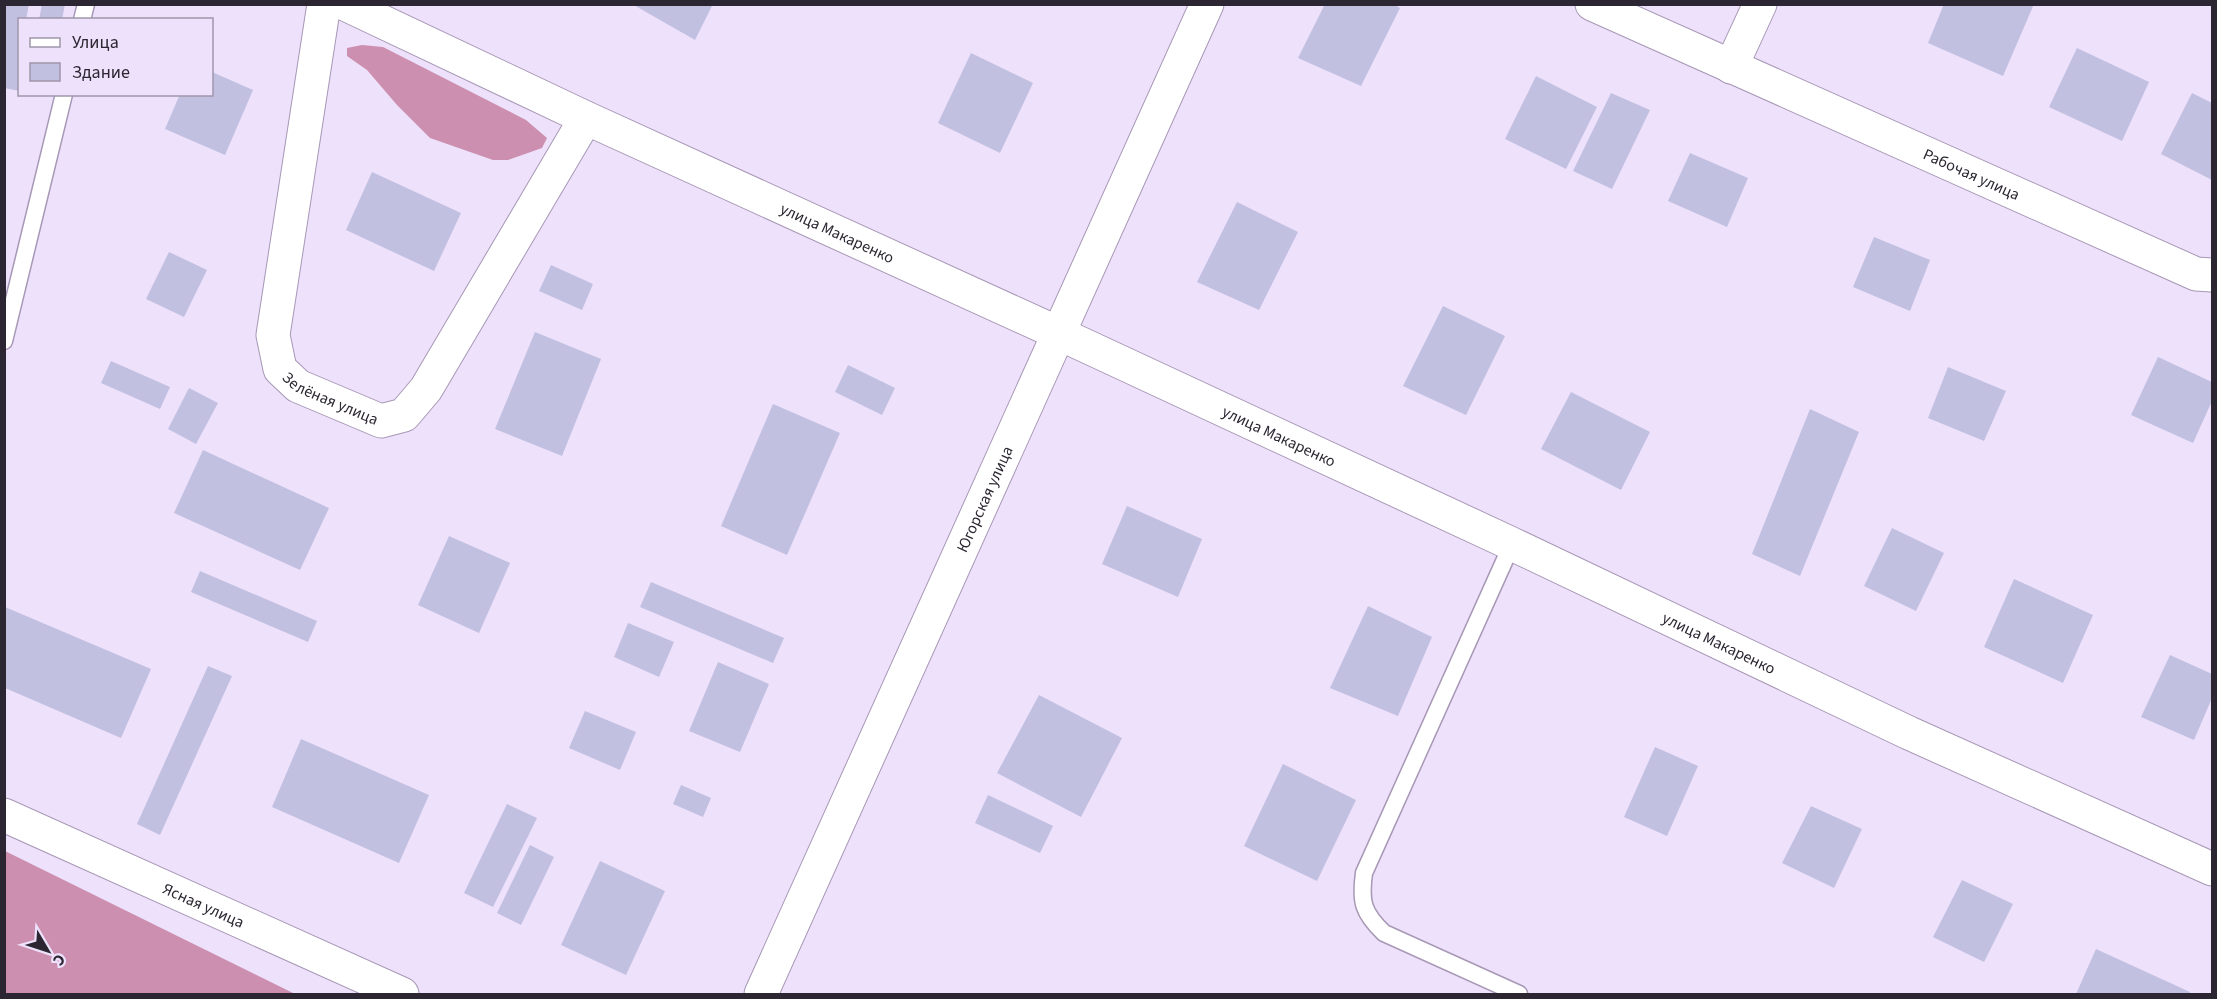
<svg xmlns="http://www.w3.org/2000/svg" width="2217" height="999" viewBox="0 0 2217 999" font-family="'Source Sans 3',sans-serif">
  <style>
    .forest { fill: #cc8faf }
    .building { fill: #c2c0e1 }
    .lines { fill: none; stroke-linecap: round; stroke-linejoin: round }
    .lane-casing { stroke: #a798b6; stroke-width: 19 }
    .street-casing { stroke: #a798b6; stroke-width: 35 }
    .secondary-casing { stroke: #a798b6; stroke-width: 35 }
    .lane { stroke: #fff; stroke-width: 16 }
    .street { stroke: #fff; stroke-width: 33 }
    .secondary { stroke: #fff; stroke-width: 33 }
    .labels { text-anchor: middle; stroke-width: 6; stroke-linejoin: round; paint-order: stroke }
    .street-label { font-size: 16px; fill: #2b2631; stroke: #eee1fb }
  </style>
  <rect width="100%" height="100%" fill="#eee1fb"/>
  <g class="forest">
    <polygon points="362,45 383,47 526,120 547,138 542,148 508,160 493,160 430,138 397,105 367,70 347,56 347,48"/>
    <polygon points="5,851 295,994 5,994"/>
  </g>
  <g class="building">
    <polygon points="4,4 29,4 26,20 20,20 20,91 4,88"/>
    <polygon points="42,4 65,4 62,20 39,20"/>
    <polygon points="632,4 713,4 695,40"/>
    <polygon points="1325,4 1393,4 1400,8 1361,86 1298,58"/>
    <polygon points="1944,4 2034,4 2003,76 1928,43"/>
    <polygon points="2077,48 2149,82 2122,141 2049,107"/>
    <polygon points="971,53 1033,83 1000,153 938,123"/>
    <polygon points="212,72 253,90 225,155 165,129 180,94 212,94"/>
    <polygon points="1536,76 1597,107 1566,169 1505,139"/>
    <polygon points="1611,93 1650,110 1612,189 1573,171"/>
    <polygon points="2192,93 2212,103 2212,180 2161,154"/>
    <polygon points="1690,153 1748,178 1727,227 1668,201"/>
    <polygon points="372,172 461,213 434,271 346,230"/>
    <polygon points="1237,202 1298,232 1259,310 1197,282"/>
    <polygon points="1874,237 1930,260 1910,311 1853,287"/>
    <polygon points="169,252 207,270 184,317 146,299"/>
    <polygon points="551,265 593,284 582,310 539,291"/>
    <polygon points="1443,306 1505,336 1466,415 1403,386"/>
    <polygon points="535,332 601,359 562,456 495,429"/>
    <polygon points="2158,357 2212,382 2212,401 2193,443 2131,415"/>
    <polygon points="111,361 170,387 160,409 101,383"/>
    <polygon points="848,365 895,388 882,415 835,392"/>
    <polygon points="1948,367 2006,391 1984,441 1928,418"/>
    <polygon points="189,388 218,403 196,444 168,429"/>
    <polygon points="1571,392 1650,432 1621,490 1541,449"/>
    <polygon points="773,404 840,433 787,555 721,526"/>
    <polygon points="1810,409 1859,432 1800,576 1752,554"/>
    <polygon points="203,450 329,508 300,570 174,513"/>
    <polygon points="1127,506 1202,539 1178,597 1102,564"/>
    <polygon points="1892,528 1944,553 1916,611 1864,586"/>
    <polygon points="449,536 510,563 479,633 418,605"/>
    <polygon points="200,571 317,621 308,642 191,592"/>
    <polygon points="2014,579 2093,615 2063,683 1984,647"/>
    <polygon points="651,582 784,638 773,663 640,607"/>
    <polygon points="1368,606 1432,637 1398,716 1330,688"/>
    <polygon points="5,607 151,669 121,738 5,688"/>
    <polygon points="628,623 674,642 659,677 614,657"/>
    <polygon points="2170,655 2212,674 2212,698 2194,740 2141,717"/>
    <polygon points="718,662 769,684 740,752 689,731"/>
    <polygon points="208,666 232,676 160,835 137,824"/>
    <polygon points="1039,695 1122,738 1081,817 997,773"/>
    <polygon points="585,711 636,732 620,770 569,748"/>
    <polygon points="301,739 429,795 399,863 272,807"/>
    <polygon points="1655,747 1698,766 1667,836 1624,817"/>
    <polygon points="1283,764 1356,800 1317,881 1244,846"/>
    <polygon points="681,785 711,798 703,817 673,804"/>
    <polygon points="988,795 1053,826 1040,853 975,823"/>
    <polygon points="507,804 537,818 493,907 464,893"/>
    <polygon points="1811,806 1862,829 1834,888 1782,863"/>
    <polygon points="530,845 554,857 521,925 497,913"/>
    <polygon points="600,861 665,891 626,975 561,945"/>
    <polygon points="1962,880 2013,904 1984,962 1933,937"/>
    <polygon points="2096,949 2190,992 2189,994 2076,994"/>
  </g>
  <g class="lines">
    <defs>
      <g id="lane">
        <polyline points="82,20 86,4"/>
        <polyline points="4,341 64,94"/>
        <path d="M 1512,544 L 1364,873 C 1360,902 1363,913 1384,933 L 1519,994"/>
      </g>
      <g id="street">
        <path id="s1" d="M 324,4 L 273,335 L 280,369 L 298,386 L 381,421 L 404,415 L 426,389 L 586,118"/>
        <path id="s2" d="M 1592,4 L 2196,274 L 2212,275"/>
        <polyline points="1731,67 1760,4"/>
        <path id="s3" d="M 1058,333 L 1512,544 L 1909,733 L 2212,869"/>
        <path id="s4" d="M 4,815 L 402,994"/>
        <path id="s5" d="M 761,994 L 1207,4"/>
      </g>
      <g id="secondary">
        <path id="s6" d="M 345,4 L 586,118 L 1058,333"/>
      </g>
    </defs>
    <use href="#lane" class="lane-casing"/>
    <use href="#street" class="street-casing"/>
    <use href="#secondary" class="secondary-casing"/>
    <use href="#lane" class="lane"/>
    <use href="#street" class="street"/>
    <use href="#secondary" class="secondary"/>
  </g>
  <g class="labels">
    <g class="street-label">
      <text dy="6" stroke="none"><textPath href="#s2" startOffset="416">Рабочая улица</textPath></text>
      <text dy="6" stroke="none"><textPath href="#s6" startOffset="543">улица Макаренко</textPath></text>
      <text dy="6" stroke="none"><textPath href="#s1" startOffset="429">Зелёная улица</textPath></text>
      <text dy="6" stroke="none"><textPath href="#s3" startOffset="244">улица Макаренко</textPath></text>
      <text dy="6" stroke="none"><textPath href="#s5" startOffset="543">Югорская улица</textPath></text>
      <text dy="6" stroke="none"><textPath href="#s3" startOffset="730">улица Макаренко</textPath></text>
      <text dy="6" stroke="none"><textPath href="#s4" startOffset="219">Ясная улица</textPath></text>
    </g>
  </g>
  <rect width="2217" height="999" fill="none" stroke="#2b2631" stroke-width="12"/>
  <rect x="18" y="18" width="195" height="78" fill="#eee1fb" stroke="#a096aa" stroke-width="1.5"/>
  <rect x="30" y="38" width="30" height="9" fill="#ffffff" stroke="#a096aa" stroke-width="1.5"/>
  <text x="72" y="48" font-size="18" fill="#2b2631">Улица</text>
  <rect x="30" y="63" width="30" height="18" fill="#c2c0e1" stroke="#a096aa" stroke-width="1.5"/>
  <text x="72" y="78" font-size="18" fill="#2b2631">Здание</text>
  <g transform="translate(48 951) rotate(129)" stroke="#eee1fb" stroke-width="4.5" paint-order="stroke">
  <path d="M0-4.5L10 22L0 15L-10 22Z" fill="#2b2631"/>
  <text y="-9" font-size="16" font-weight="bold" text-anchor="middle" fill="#2b2631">С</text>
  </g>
</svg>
